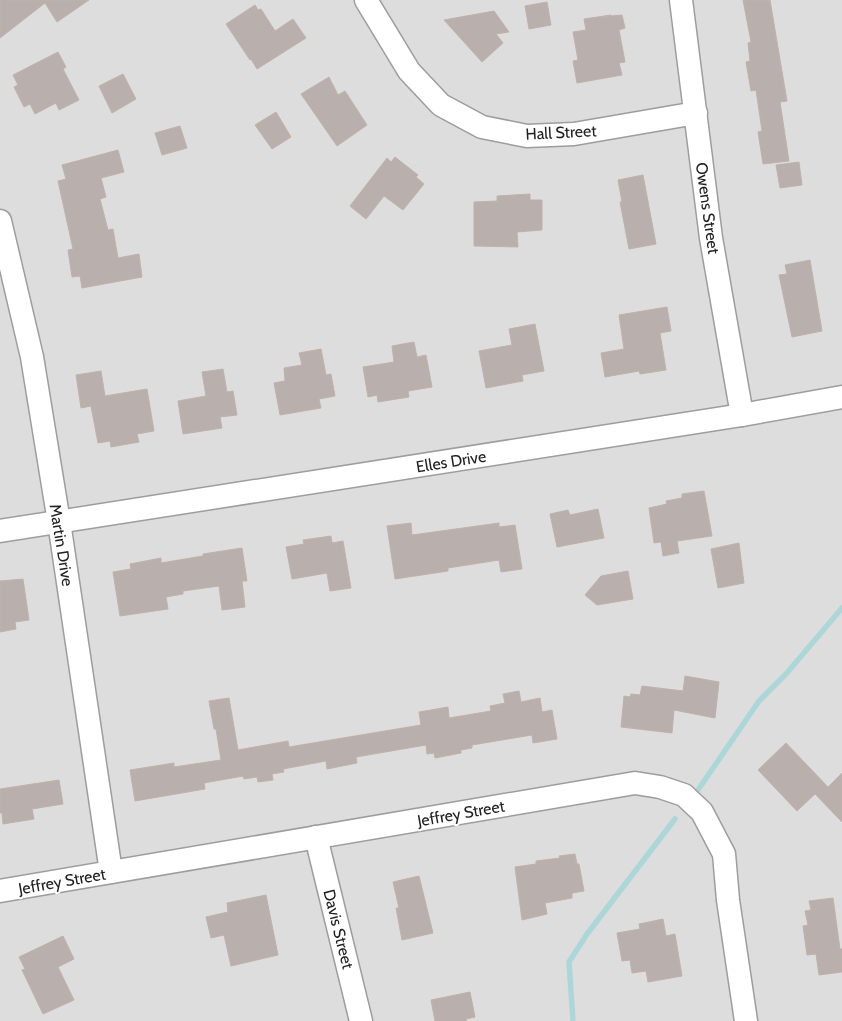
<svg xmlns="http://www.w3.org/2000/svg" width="842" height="1021" viewBox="0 0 842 1021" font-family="Cabin,sans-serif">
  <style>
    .residential { fill: #dedddd }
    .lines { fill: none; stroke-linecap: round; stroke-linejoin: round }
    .stream { stroke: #add6d8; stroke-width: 5.5 }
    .building { fill: #b9b0ad; stroke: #c0b1ab }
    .minor-casing { stroke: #9d9d9d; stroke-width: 25 }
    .minor { stroke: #fff; stroke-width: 22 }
    .labels { text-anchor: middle; stroke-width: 4; stroke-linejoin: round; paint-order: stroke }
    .street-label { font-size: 16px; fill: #202020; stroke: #fff }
  </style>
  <rect width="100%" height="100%" fill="#f0ebe8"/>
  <rect class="residential" x="0" y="0" width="842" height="1021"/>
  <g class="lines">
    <g class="stream">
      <polyline points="698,790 759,701 786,674 842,608"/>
      <polyline points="573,1021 569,962 587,934 675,819"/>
    </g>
  </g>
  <g class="building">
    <polygon points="0,0 89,0 57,22 45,3 0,38"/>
    <polygon points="743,0 770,0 787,101 780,102 789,161 763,164 758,132 762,131 756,90 751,91 746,62 750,61 748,43 751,42"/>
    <polygon points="547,2 551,25 529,29 525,6"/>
    <polygon points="255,5 258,10 261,9 275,31 293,19 306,38 257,69 251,59 250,60 226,24"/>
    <polygon points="494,11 509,32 496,34 503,43 482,62 444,20"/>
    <polygon points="611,15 611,16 622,15 625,28 619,30 625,62 619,63 622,75 577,83 573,61 578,60 573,32 586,30 584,19"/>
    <polygon points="58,52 66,67 63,69 79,100 59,110 56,103 35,114 30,104 24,107 14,87 18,85 13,75"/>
    <polygon points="123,74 136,99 112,113 99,86"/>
    <polygon points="329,77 338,95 345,91 367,125 337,146 301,94"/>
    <polygon points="276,112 291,137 272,149 255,125"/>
    <polygon points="180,126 187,148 162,155 155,133"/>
    <polygon points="118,150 124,172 101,178 106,197 100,199 108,230 113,229 118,258 139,254 142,277 82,288 80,276 72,277 68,250 73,249 58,181 66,179 62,165"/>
    <polygon points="395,157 418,175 416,177 424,184 403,210 384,196 366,219 350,206 387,158 391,162"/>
    <polygon points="799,162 802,185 780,188 776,165"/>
    <polygon points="643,175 656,244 629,249 620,202 622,202 618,180"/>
    <polygon points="530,194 530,200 542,200 542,230 517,232 518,247 474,246 474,202 497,201 497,196"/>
    <polygon points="810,260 822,331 792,337 779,275 787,274 785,265"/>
    <polygon points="667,307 671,331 660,333 666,370 640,374 639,371 605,377 601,353 624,349 619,315"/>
    <polygon points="535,324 544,371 522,375 523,381 486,388 479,351 512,345 509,329"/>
    <polygon points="414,342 417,357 426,355 432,387 408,391 409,397 378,402 377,395 368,397 363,367 394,362 392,346"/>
    <polygon points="321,349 326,375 331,374 335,396 319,399 321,408 280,415 274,383 285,381 284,368 302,365 299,353"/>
    <polygon points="223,369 227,392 233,391 237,415 220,417 222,428 183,434 178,401 206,396 202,372"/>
    <polygon points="101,371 105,396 147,389 154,431 137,434 139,442 111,447 110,441 98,443 91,406 81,408 76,375"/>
    <polygon points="704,491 712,536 677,541 679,553 663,556 661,542 654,543 649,508 667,504 666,501 682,498 682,494"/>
    <polygon points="598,509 604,538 557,547 550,514 568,510 570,515"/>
    <polygon points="411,523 412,535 499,523 499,527 515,525 522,569 501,572 499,560 448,568 448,571 395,579 387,526"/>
    <polygon points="331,536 332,543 343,541 351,588 330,591 327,573 292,579 286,547 304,544 303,540"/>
    <polygon points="739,543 744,583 718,588 711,549"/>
    <polygon points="242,548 247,581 242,581 245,607 222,610 219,586 183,591 183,594 166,597 168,609 120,616 113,572 131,569 130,564 161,558 161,563 203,556 203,554"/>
    <polygon points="628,571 633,599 597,605 585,595 601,576"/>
    <polygon points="23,579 29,620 15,622 16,629 0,632 0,581"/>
    <polygon points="685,676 719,682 715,718 674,710 672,733 621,727 624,696 630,697 631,694 640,695 642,686 683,691"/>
    <polygon points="519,691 521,702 540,698 542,712 552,710 557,739 533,743 532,735 472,745 472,748 461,750 461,753 435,758 434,753 427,754 426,745 356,757 357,763 327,769 326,761 283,769 284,772 272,774 273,780 258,782 257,777 244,779 243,776 204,783 205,789 135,801 130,770 174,763 174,767 221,760 216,729 214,729 209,701 229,698 238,750 288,741 289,747 421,725 419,712 448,707 449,718 491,711 490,706 505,703 503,694"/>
    <polygon points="786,743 828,787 842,773 842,822 815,794 797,811 758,770"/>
    <polygon points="59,780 63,804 32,809 34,819 3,824 2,813 0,813 0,789"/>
    <polygon points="575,854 577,864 579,864 584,891 572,893 572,898 545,903 547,914 522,920 515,867 536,864 536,861 560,858 559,856"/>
    <polygon points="419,876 433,933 402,940 396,908 399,908 393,882"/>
    <polygon points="266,895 278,955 231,966 224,935 211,938 206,917 228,912 227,903"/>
    <polygon points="833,898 840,949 842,949 842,972 819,975 816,954 807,955 803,926 808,925 805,911 811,910 809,901"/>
    <polygon points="663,919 666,936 675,934 682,976 648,982 646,971 632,973 630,960 622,961 617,933 640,929 639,924"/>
    <polygon points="63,936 74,959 58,967 74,1000 43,1014 22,970 25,969 19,957"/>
    <polygon points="470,992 475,1017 466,1019 467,1021 435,1021 431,1000"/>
  </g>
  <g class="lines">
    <defs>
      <g id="minor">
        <polyline points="366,0 409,71 441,105 482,127 527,136 574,134 696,113"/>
        <polyline points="681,0 711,238 742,415"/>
        <polyline points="0,221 32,357 59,522 111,872"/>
        <polyline points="0,531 742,415 842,397"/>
        <polyline points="316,837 361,1021"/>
        <polyline points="0,891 635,783 660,787 684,795 702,812 724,854 728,900 746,1021"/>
      </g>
    </defs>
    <use href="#minor" class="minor-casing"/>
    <use href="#minor" class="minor"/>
  </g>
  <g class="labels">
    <g class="street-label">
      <text transform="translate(561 132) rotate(-3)" y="6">Hall Street</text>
      <text transform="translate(708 208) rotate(82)" y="6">Owens Street</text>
      <text transform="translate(451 461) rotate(-9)" y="6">Elles Drive</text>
      <text transform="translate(62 545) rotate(81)" y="6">Martin Drive</text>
      <text transform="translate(461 813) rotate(-10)" y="6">Jeffrey Street</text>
      <text transform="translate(62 881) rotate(-10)" y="6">Jeffrey Street</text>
      <text transform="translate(339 929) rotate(76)" y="6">Davis Street</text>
    </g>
  </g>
</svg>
